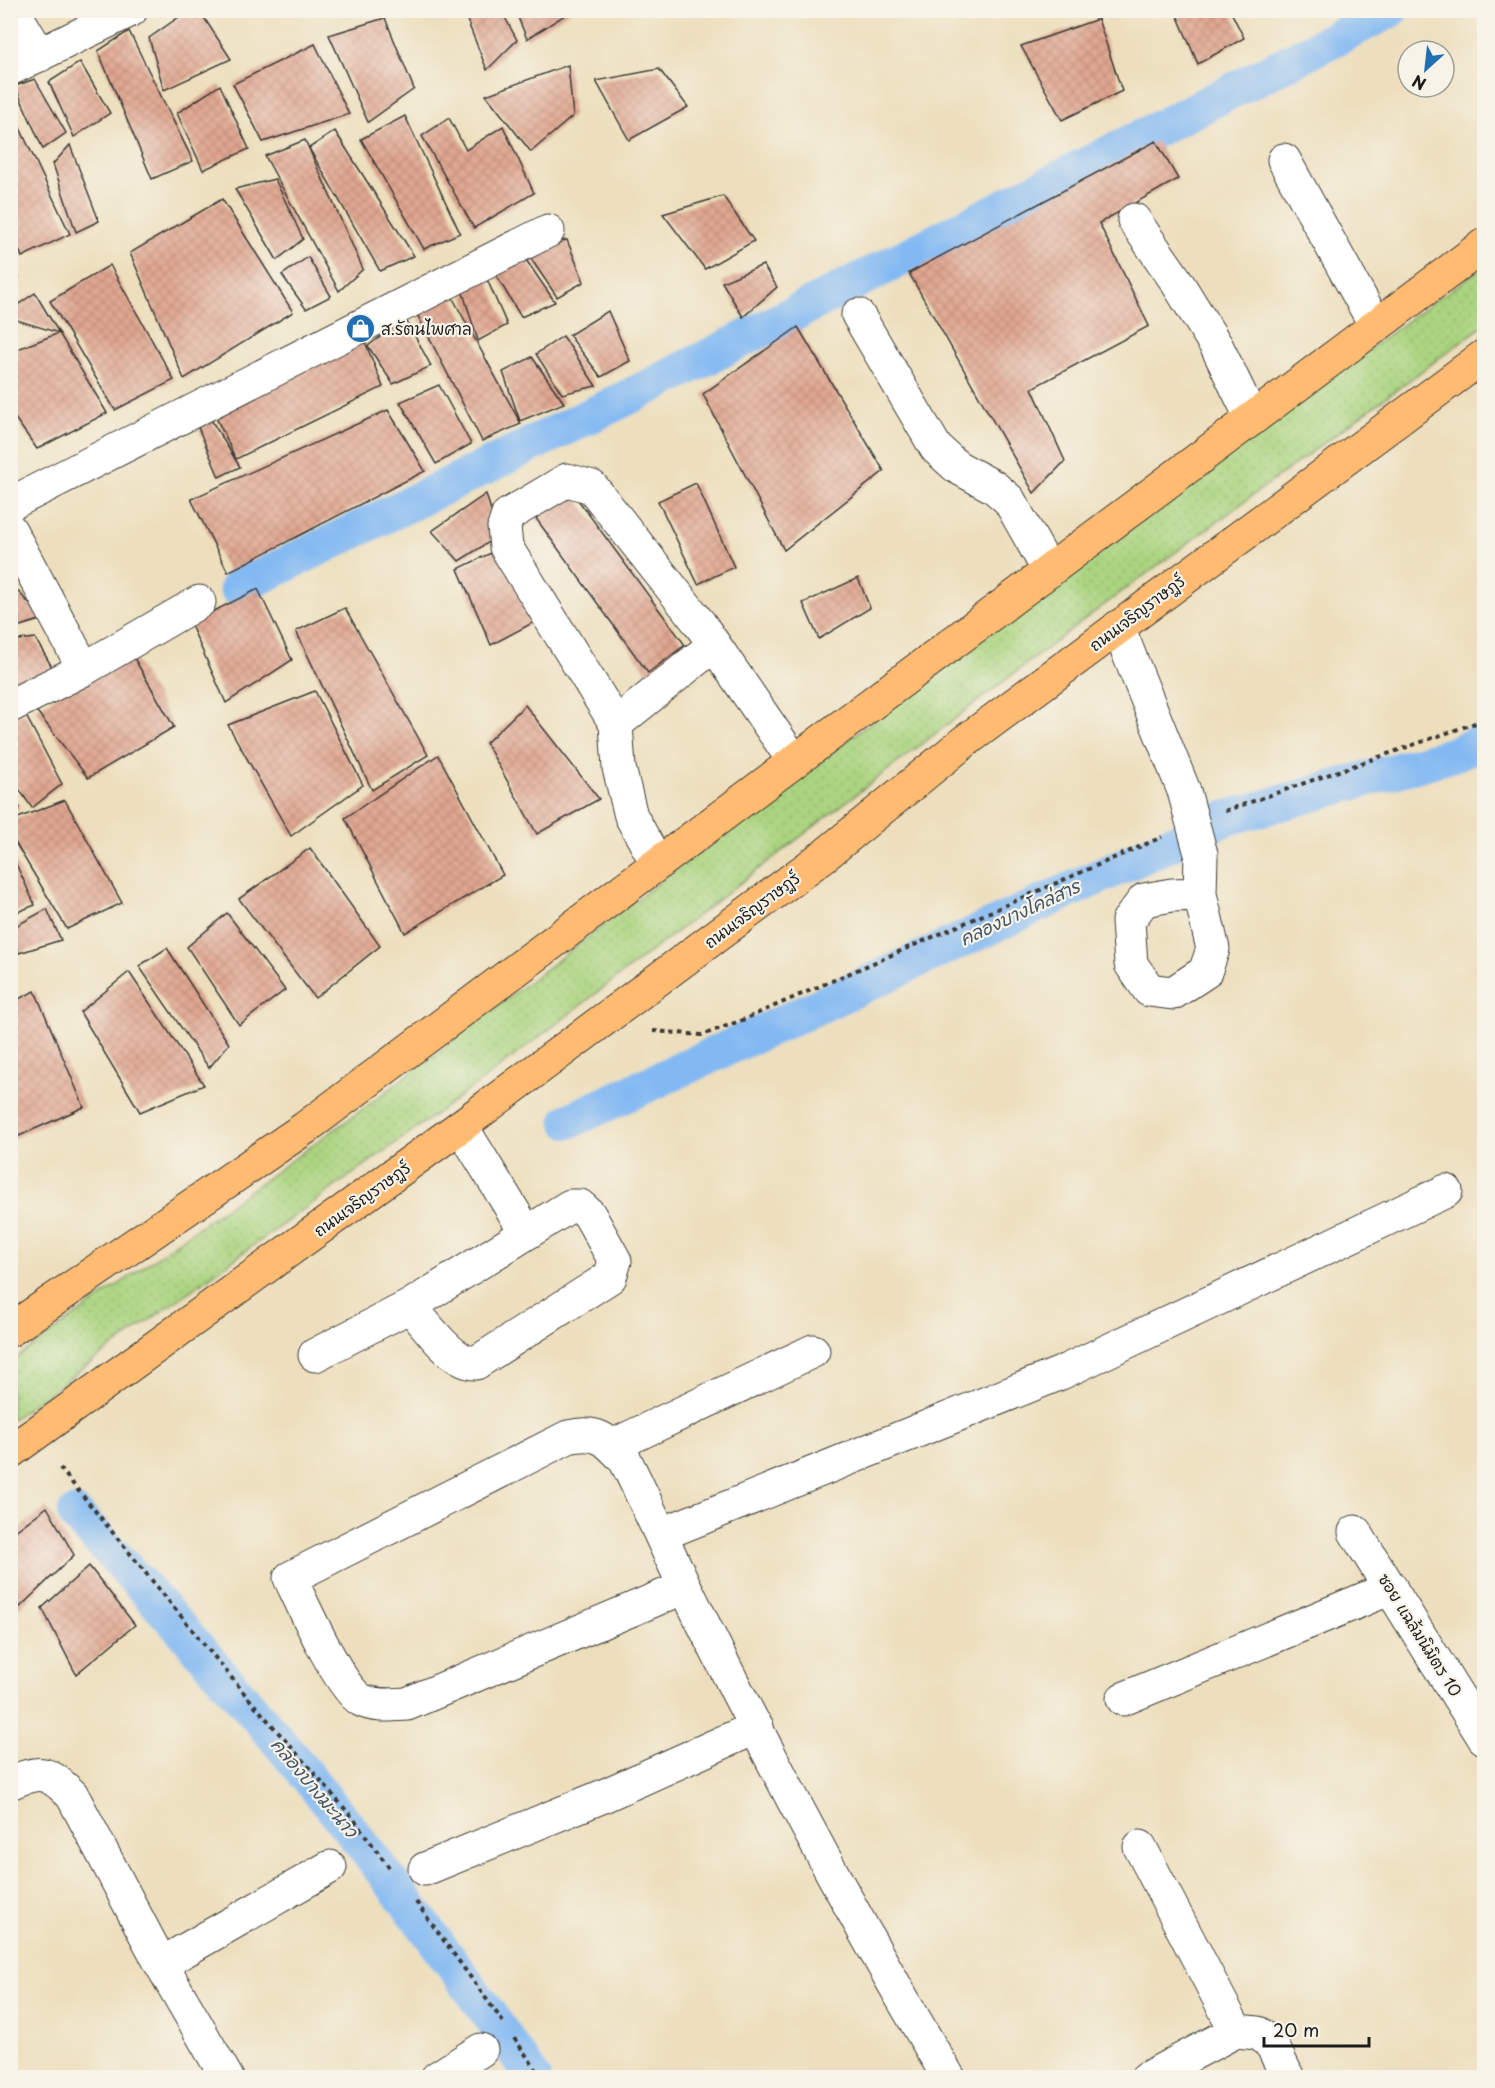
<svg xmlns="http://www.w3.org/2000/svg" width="1495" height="2088" viewBox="0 0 1495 2088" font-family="'Playpen Sans','Playpen Sans Thai',sans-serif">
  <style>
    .grass { fill: url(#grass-dots); stroke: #63784e; stroke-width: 1.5 }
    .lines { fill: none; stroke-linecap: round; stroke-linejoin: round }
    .canal { stroke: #83b9f2; stroke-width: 36 }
    .building { fill: url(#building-cross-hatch) }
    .minor-casing { stroke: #3b3934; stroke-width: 35 }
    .major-casing { stroke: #3b3934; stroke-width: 35 }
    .path { stroke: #3b3934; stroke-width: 4; stroke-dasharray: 4.5 4.5; stroke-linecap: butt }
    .minor { stroke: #fff; stroke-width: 33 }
    .major { stroke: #ffbb71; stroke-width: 33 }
    .minor-bridge-casing { stroke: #3b3934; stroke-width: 35; stroke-linecap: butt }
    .minor-bridge { stroke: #fff; stroke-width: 33 }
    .labels { text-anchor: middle; stroke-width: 4.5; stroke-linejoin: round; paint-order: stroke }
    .poi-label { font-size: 16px; fill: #1c1c1c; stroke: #f7f3e8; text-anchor: start }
    .street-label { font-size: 16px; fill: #1c1c1c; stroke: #f7f3e8 }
    .water-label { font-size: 18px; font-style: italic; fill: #405367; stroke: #f7f3e8 }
  </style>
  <defs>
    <pattern id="grass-dots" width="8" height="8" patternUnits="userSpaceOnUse" patternTransform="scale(1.5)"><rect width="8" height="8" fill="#aad47f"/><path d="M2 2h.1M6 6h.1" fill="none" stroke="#92b56d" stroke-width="1.8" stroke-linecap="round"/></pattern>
    <pattern id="building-cross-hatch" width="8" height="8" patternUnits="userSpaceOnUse" patternTransform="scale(1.5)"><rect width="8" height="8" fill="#e0a791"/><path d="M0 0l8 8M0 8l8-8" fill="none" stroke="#c08f7c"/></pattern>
  </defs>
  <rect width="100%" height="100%" fill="#f7f3e8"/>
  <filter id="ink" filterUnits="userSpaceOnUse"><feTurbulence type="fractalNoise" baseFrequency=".0167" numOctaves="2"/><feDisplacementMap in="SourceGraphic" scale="12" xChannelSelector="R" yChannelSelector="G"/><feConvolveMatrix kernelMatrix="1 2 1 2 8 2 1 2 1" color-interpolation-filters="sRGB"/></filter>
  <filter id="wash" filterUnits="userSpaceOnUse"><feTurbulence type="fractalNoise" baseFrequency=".008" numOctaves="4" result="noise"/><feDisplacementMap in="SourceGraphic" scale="24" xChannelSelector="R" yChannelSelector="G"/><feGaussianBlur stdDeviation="1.35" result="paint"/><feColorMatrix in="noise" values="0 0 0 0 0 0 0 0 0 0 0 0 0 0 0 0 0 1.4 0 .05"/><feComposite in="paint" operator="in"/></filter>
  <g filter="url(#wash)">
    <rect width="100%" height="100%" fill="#eddfbd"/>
    <polygon class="grass" points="1484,267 1484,325 1085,619 483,1080 11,1420 11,1362 370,1104 718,837 1423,309"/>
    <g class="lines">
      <g class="canal">
        <polyline points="237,588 651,386 1391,10"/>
        <polyline points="569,1121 1224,819 1451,755 1484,741"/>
        <path d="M 75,1514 C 242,1689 397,1878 533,2078"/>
      </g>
    </g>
    <g id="blocks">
      <g class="building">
        <polygon points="189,10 199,10 231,59 164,90 149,38"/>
        <polygon points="463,10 501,10 517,40 487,70"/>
        <polygon points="515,10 573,10 527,39"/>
        <polygon points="1175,10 1230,10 1244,38 1198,64"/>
        <polygon points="385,18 414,89 368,122 329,35"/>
        <polygon points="1098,19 1122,91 1062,120 1021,46"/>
        <polygon points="129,31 193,161 152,179 98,51"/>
        <polygon points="315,44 349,114 263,142 233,84"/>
        <polygon points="80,62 110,113 74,137 49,82"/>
        <polygon points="568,65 573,116 531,152 486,95"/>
        <polygon points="659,69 688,107 629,140 596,81"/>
        <polygon points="35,79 66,133 43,149 15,86"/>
        <polygon points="220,85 249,149 203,170 177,113"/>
        <polygon points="10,107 70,234 22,257 10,228"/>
        <polygon points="405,116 460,233 424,249 361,139"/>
        <polygon points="449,118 466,150 503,126 534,193 474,228 422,136"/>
        <polygon points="335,131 414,256 380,271 309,148"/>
        <polygon points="305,140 363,269 339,291 265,156"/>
        <polygon points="1156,141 1178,179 1099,223 1149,326 1032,388 1065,461 1034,493 909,273"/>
        <polygon points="70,145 99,221 76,232 53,164"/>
        <polygon points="275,179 303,239 277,260 235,189"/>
        <polygon points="723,196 754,241 705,269 663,214"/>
        <polygon points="222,199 293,312 184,379 130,253"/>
        <polygon points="567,240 584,282 557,297 525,250"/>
        <polygon points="10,257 19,277 10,285"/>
        <polygon points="308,257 331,296 306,309 282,275"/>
        <polygon points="524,257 555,302 521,317 493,270"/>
        <polygon points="110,265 174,380 115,410 50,301"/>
        <polygon points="763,265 777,287 743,317 722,282"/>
        <polygon points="486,277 507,325 478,341 463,293"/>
        <polygon points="35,293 107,413 37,449 10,411 10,352 59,333 10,318 10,310"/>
        <polygon points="450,293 521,424 482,441 416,312"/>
        <polygon points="608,311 630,361 601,377 569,335"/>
        <polygon points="405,318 431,366 393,384 368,346"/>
        <polygon points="798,327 884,471 784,550 703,394"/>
        <polygon points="360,329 383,387 236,459 214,413"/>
        <polygon points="563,336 596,386 562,394 536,354"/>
        <polygon points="532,357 564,403 520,421 503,372"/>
        <polygon points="439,385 471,444 436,464 400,402"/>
        <polygon points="388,410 425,471 228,572 191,499"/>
        <polygon points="208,415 240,467 219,477 195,420"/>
        <polygon points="696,483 734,567 698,584 658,501"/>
        <polygon points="573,493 685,645 648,673 535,517"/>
        <polygon points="486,494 499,536 459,561 432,531"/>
        <polygon points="497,550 538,620 491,645 458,569"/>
        <polygon points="858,578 870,608 819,639 803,603"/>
        <polygon points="258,589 292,660 226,703 190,623"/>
        <polygon points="18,591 43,619 10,629 10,595"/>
        <polygon points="345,608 428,755 372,790 296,631"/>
        <polygon points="35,638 52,667 10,690 10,641"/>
        <polygon points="130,651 174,727 88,778 35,709"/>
        <polygon points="315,691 363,785 291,836 228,725"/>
        <polygon points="525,705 599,799 537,834 486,743"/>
        <polygon points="24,712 62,784 32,808 10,776 10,719"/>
        <polygon points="438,755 503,875 405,933 345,818"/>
        <polygon points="10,792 20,808 10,813"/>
        <polygon points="65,800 122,903 67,929 10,834 10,821"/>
        <polygon points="310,848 380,946 315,998 239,899"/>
        <polygon points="10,851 35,905 10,915"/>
        <polygon points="47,909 61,940 19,953 10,929"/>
        <polygon points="227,913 285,990 239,1025 187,947"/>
        <polygon points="167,948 229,1044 209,1068 139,966"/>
        <polygon points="129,972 204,1085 140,1112 80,1012"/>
        <polygon points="35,991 84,1107 10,1140 10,1003"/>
        <polygon points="47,1507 74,1555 20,1607 10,1598 10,1535"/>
        <polygon points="89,1566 135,1625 76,1674 42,1608"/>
      </g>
    </g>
  </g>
  <g filter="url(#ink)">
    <use href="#blocks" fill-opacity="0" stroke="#3b3934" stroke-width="1.5"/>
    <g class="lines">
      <defs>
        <g id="minor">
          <polyline points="13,10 40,55"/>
          <polyline points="10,69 131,10"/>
          <polyline points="1284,160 1376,326"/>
          <polyline points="1134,220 1175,279 1217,347 1252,419"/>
          <polyline points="858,315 936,448 957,467 994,487 1009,500 1049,571"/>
          <polyline points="10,504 548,231"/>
          <polyline points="10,530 84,669"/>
          <polyline points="1118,627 1184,791"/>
          <polyline points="714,645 616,724 506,547 504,527 508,515 567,480 592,487 700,624 794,761"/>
          <polyline points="10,706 84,669 199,602"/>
          <polyline points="616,724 619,768 631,816 657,863"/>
          <polyline points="1200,894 1172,895 1144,900 1128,921 1131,964 1149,990 1173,993 1205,972 1213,949 1200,894 1201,854"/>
          <polyline points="461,1126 526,1232"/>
          <path d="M 315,1355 L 410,1306 L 570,1206 L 580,1206 L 589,1214 L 615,1261 L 610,1277 L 476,1363 C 452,1364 425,1323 410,1306"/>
          <polyline points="612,1446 813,1351"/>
          <polyline points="1355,1532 1484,1738"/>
          <polyline points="662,1534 1061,1373 1446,1191"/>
          <path d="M 685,1587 L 407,1704 C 392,1705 374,1707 361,1700 C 339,1687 302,1603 290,1578 L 568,1437 C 598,1430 606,1439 625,1460 C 647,1503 666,1548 687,1591 C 768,1756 854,1920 949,2078"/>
          <polyline points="1123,1699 1391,1588"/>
          <path d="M 10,1783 C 42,1769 48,1772 72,1795 L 161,1964 L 227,2078"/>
          <polyline points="1140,1847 1236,2031"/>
          <polyline points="425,1869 601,1797 757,1727"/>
          <polyline points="161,1964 330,1867"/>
          <polyline points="437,2078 481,2050"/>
          <polyline points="1147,2078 1236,2031 1258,2033 1272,2045 1288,2078"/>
        </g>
        <g id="major">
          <polyline points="10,1330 305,1128 1484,245"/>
          <polyline points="10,1452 461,1126 825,855 964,742 1484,356"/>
        </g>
      </defs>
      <use href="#minor" class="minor-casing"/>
      <use href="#major" class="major-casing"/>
      <g class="path">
        <polyline points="1225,811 1484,720"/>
        <polyline points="653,1031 702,1035 740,1021 1162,837"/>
        <polyline points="60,1468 244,1693 352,1817 391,1870"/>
        <polyline points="416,1902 503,2022"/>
        <polyline points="514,2038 542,2078"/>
      </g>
      <use href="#minor" class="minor"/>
      <use href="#major" class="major"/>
      <defs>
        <polyline id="minor-bridge" points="1184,791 1201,854"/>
      </defs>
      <use href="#minor-bridge" class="minor-bridge-casing"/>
      <use href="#minor-bridge" class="minor-bridge"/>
    </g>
  </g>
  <defs>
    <symbol id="shop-disc" viewBox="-11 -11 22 22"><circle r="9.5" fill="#1f6fb2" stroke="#f7f3e8"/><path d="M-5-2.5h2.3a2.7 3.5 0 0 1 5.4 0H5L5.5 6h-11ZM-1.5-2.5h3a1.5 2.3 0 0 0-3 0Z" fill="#fff"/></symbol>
  </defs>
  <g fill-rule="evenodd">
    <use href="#shop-disc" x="344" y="312" width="33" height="33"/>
  </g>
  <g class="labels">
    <g class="poi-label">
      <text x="381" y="335">ส.รัตนไพศาล</text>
    </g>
    <g class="street-label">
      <text transform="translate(1137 613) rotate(-37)" y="6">ถนนเจริญราษฎร์</text>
      <text transform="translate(752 910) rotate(-37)" y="6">ถนนเจริญราษฎร์</text>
      <text transform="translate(362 1199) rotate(-36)" y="6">ถนนเจริญราษฎร์</text>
      <text transform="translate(1420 1635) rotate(58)" y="6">ซอย แฉล้มนิมิตร 10</text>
    </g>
    <g class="water-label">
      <text transform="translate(1020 913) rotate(-25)" y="6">คลองบางโคล่สาร</text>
      <text transform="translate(314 1788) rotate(50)" y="6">คลองบางมะนาว</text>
    </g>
  </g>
  <rect width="1495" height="2088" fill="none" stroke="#f7f3e8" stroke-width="36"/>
  <g transform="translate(1426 69) rotate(207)"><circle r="28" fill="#f7f3e8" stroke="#9f9d96" stroke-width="1.5"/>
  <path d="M0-4.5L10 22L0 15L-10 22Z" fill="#1f6fb2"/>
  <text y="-9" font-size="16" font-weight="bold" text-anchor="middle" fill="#1c1c1c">N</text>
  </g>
  <path d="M1264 2037v9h105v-9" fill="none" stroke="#1c1c1c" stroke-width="3"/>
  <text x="1273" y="2037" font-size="18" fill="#1c1c1c" stroke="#f7f3e8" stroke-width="4.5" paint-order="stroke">20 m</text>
</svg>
